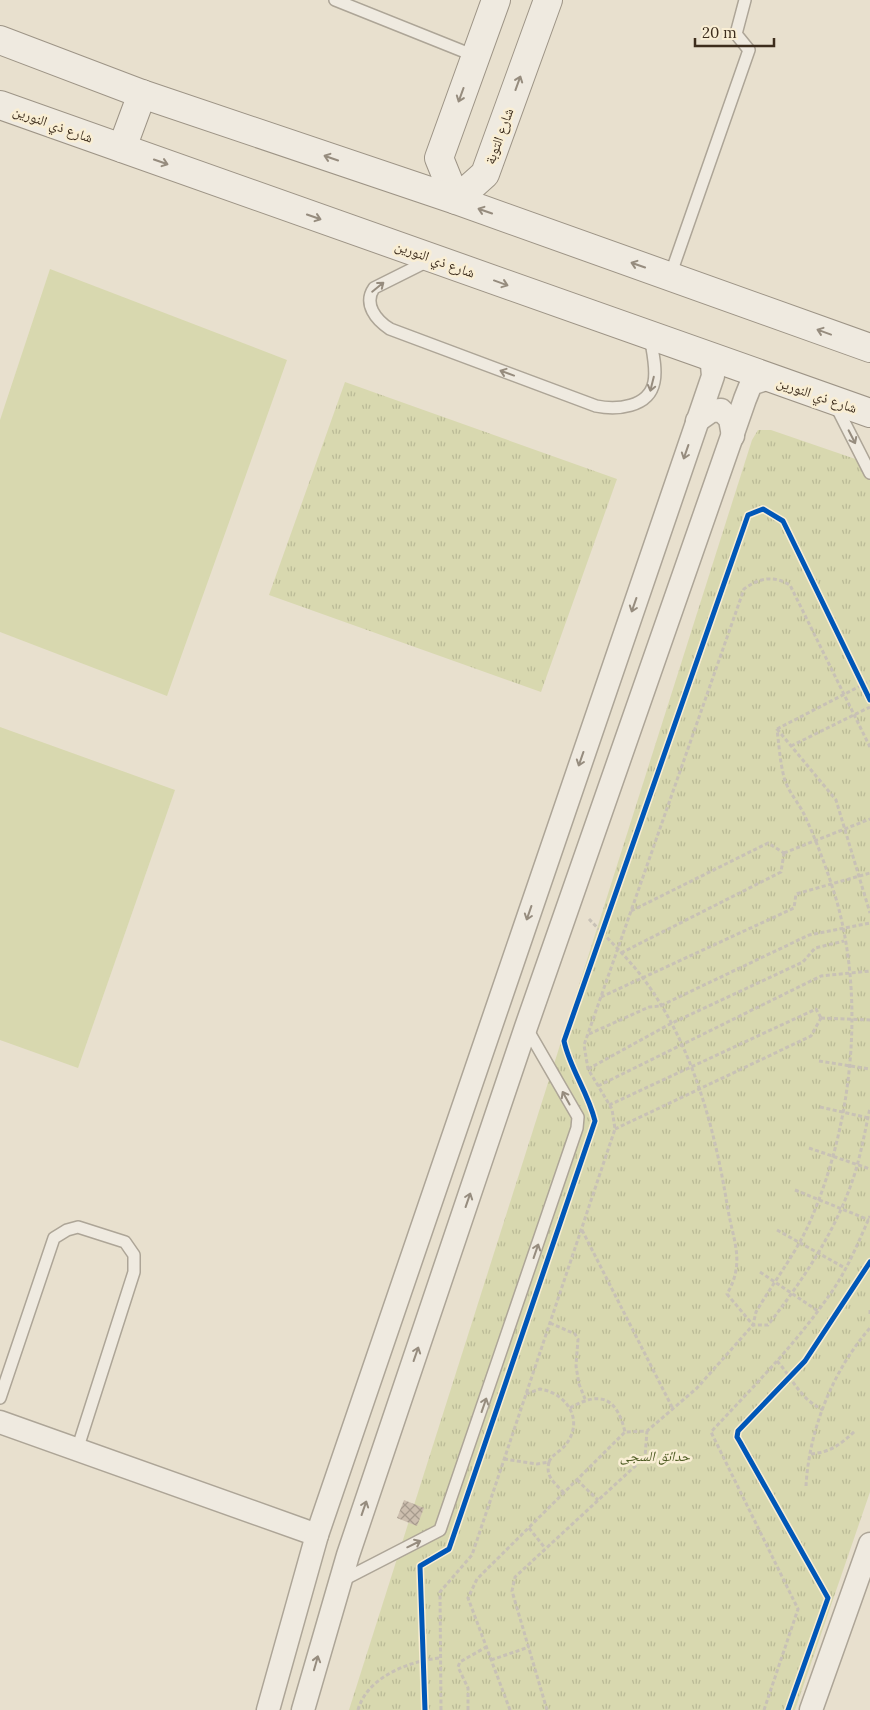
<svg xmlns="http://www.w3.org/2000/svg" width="870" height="1710" viewBox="0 0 870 1710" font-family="Lora,'Noto Naskh Arabic',serif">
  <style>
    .green { fill: #d8d8af }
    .park { fill: url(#park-tufts) }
    .building { fill: url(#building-cross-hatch) }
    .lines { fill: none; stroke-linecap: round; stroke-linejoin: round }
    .service-casing { stroke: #ada597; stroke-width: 14 }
    .minor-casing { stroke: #ada597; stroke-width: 25 }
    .secondary-casing { stroke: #9d9486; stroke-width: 30 }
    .path { stroke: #c8c1b6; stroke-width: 3; stroke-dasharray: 4 2.5; stroke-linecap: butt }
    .service { stroke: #efeae0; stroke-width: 11 }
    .minor { stroke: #efeae0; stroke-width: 22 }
    .secondary { stroke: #efeae0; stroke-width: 28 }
    .cycleway-casing { stroke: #f9eed4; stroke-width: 8 }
    .cycleway { stroke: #0057b8; stroke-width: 5 }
    .oneway { stroke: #968c7e }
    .labels { text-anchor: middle; stroke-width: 5; stroke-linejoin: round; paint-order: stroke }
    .street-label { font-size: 14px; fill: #3d2d1d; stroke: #f9eed4 }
    .park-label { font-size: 14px; font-style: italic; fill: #4d5b22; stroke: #f9eed4 }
  </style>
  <defs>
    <pattern id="park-tufts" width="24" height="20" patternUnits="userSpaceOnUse" patternTransform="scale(1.25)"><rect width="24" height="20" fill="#d8d8af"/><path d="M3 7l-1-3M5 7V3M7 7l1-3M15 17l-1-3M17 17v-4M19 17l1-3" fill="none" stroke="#baba96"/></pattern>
    <pattern id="building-cross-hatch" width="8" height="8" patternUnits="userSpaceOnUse" patternTransform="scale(1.25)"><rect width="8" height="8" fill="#ccbeae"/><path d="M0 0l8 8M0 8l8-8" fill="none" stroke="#a79b8d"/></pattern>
  </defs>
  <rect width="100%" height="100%" fill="#e8e0ce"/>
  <g class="green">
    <polygon points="50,269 287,360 167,696 0,632 0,420"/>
    <polygon points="0,727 175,790 78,1068 0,1040"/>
  </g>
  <g class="park">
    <polygon points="345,382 617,479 541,692 269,595"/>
    <polygon points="758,430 771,430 870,464 870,1492 795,1710 349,1710 752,440"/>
  </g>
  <polygon class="building" points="404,1500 424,1508 417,1526 397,1518"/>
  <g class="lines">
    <defs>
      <g id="service">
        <polyline points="335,0 475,56"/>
        <path d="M 428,261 L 374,288 C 363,304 376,320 390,329 L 596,406 C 616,410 649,408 654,382 C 657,368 652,350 650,336"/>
        <polyline points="670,276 749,50 736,34 745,0"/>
        <polyline points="835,404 870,473"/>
        <polyline points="0,1398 54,1238 67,1230 78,1227 125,1242 134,1255 134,1272 77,1450"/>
        <polyline points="341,1581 440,1530 577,1128 578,1117 526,1027"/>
      </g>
      <g id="minor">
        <polyline points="697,421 711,411 721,410 730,419 733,436"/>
        <polyline points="0,1422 317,1535"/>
        <polyline points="268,1710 317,1535 713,376 712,365 707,356"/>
        <polyline points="303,1710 348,1555 526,1027 745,399 751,384 769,378"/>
        <polyline points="811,1710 870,1544"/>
      </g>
      <g id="secondary">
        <polyline points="496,0 439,158 456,200 485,174 548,0"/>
        <polyline points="0,40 142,94 456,200 870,348"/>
        <polyline points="0,105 870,413"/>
        <polyline points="122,148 142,94"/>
      </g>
    </defs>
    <use href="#service" class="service-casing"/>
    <use href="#minor" class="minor-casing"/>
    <use href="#secondary" class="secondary-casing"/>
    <g class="path">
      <polyline points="777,729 836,800 870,913"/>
      <polyline points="777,729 870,681"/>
      <polyline points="791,746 870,707"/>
      <polyline points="784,853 870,819"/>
      <polyline points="631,911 768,843 784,853"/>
      <path d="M 589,919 C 607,938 627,957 643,978 C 693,1045 715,1129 728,1210 C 734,1243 745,1263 727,1294 L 753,1325 L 768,1325 C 803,1280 836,1231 854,1176 C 861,1154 865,1131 870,1108"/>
      <polyline points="621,953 781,872 784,853"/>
      <polyline points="601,997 794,908 796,894 870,873"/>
      <polyline points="821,1018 870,1020"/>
      <polyline points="589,1034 649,1007 660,1006 809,935 870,923"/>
      <polyline points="819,1061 870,1069"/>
      <polyline points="588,1069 670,1024 803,962 815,948 844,941"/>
      <polyline points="598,1086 821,976 870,971"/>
      <polyline points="609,1105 816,1009 821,1018"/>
      <polyline points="820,1107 869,1118"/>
      <polyline points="615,1129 811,1036 821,1018"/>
      <polyline points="809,1148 870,1169"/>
      <polyline points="795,1190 869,1220"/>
      <polyline points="582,1230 673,1409"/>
      <polyline points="777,1230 845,1268"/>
      <polyline points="760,1272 818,1311"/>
      <polyline points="870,1310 870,1314"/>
      <polyline points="550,1323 575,1334 578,1339 576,1366 579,1384 585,1399"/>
      <path d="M 777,1361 C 795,1381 798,1397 823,1410"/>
      <path d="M 570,1408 C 601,1390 617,1398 625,1432"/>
      <path d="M 811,1454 C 831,1452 841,1444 855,1431"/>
      <path d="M 504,1459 L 537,1464 L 549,1462 C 553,1453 562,1451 567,1443 C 584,1419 566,1393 540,1389 L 526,1394"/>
      <path d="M 549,1462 C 545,1477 555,1483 564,1493"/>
      <polyline points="577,1480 598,1500"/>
      <path d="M 806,1486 C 809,1430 833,1370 870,1328"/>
      <polyline points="529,1528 545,1548"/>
      <polyline points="491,1660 529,1647"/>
      <path d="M 358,1710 C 367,1677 409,1661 440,1658"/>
      <path d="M 441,1710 L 440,1592 L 472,1555 L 615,1129 L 612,1109 L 588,1069 L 584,1045 L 744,589 C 759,578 773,575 790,585 L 870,747"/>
      <polyline points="468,1710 468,1688 458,1667 460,1662 486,1647"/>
      <path d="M 510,1710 L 468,1598 L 477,1579 L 625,1432 L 647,1431 L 697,1388 L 753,1325 L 756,1312 C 774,1281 798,1251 812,1217 C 852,1122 865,1003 837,902 C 828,872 817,842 804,814 C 798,802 787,790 784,777 C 780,762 779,745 777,729"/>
      <polyline points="547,1710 512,1591 515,1577 645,1457 647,1431"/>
      <path d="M 764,1710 L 798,1609 L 711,1432 C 752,1388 794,1346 828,1297 C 846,1273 858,1243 870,1216"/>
    </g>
    <use href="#service" class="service"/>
    <use href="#minor" class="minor"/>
    <use href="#secondary" class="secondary"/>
    <defs>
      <g id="cycleway">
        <path d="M 425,1710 L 420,1566 L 449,1549 L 595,1121 C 588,1092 570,1069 564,1041 L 748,515 L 763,509 L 783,521 L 870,700"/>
        <polyline points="788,1710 828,1598 740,1442 737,1437 738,1431 805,1361 870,1262"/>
      </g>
    </defs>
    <use href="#cycleway" class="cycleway-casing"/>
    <use href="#cycleway" class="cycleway"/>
  </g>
  <defs><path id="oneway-shaft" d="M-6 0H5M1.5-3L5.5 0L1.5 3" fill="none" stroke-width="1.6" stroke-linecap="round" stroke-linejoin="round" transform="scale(1.25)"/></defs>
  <g class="oneway">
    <use href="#oneway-shaft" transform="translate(518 83) rotate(-70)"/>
    <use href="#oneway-shaft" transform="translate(461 95) rotate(110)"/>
    <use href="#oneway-shaft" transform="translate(331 158) rotate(-161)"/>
    <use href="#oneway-shaft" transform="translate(161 162) rotate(19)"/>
    <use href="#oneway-shaft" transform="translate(485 211) rotate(-161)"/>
    <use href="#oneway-shaft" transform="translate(314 217) rotate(19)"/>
    <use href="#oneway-shaft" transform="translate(638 265) rotate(-161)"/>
    <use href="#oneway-shaft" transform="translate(501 283) rotate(20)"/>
    <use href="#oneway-shaft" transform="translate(378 287) rotate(-39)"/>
    <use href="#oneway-shaft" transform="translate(824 332) rotate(-160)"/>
    <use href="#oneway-shaft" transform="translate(507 373) rotate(-160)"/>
    <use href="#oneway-shaft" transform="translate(652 384) rotate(104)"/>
    <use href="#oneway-shaft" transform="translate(852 437) rotate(63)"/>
    <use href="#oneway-shaft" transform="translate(686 452) rotate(109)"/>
    <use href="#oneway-shaft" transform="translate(634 605) rotate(109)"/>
    <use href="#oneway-shaft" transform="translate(581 759) rotate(109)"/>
    <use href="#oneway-shaft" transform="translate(529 913) rotate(109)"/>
    <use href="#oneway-shaft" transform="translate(566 1098) rotate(-119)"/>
    <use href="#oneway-shaft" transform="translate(468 1200) rotate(-71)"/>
    <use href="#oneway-shaft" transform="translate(536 1251) rotate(-71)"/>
    <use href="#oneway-shaft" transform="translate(416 1354) rotate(-71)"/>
    <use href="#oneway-shaft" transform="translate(484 1405) rotate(-71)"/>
    <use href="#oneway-shaft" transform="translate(364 1508) rotate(-71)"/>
    <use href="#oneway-shaft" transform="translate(414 1544) rotate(-26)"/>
    <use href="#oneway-shaft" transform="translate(316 1663) rotate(-74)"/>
  </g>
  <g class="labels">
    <g class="street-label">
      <text transform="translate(53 124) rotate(20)" y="5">شارع ذي النورين</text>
      <text transform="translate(499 136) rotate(-70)" y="5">شارع التوبة</text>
      <text transform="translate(435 259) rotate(20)" y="5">شارع ذي النورين</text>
      <text transform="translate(817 395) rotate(19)" y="5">شارع ذي النورين</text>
    </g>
    <g class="park-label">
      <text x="655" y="1461">حدائق السجى</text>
    </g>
  </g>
  <path d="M695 38v8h79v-8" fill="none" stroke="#3d2d1d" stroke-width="2.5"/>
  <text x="702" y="38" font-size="15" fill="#3d2d1d" stroke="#f9eed4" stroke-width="4" paint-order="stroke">20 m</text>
</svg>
